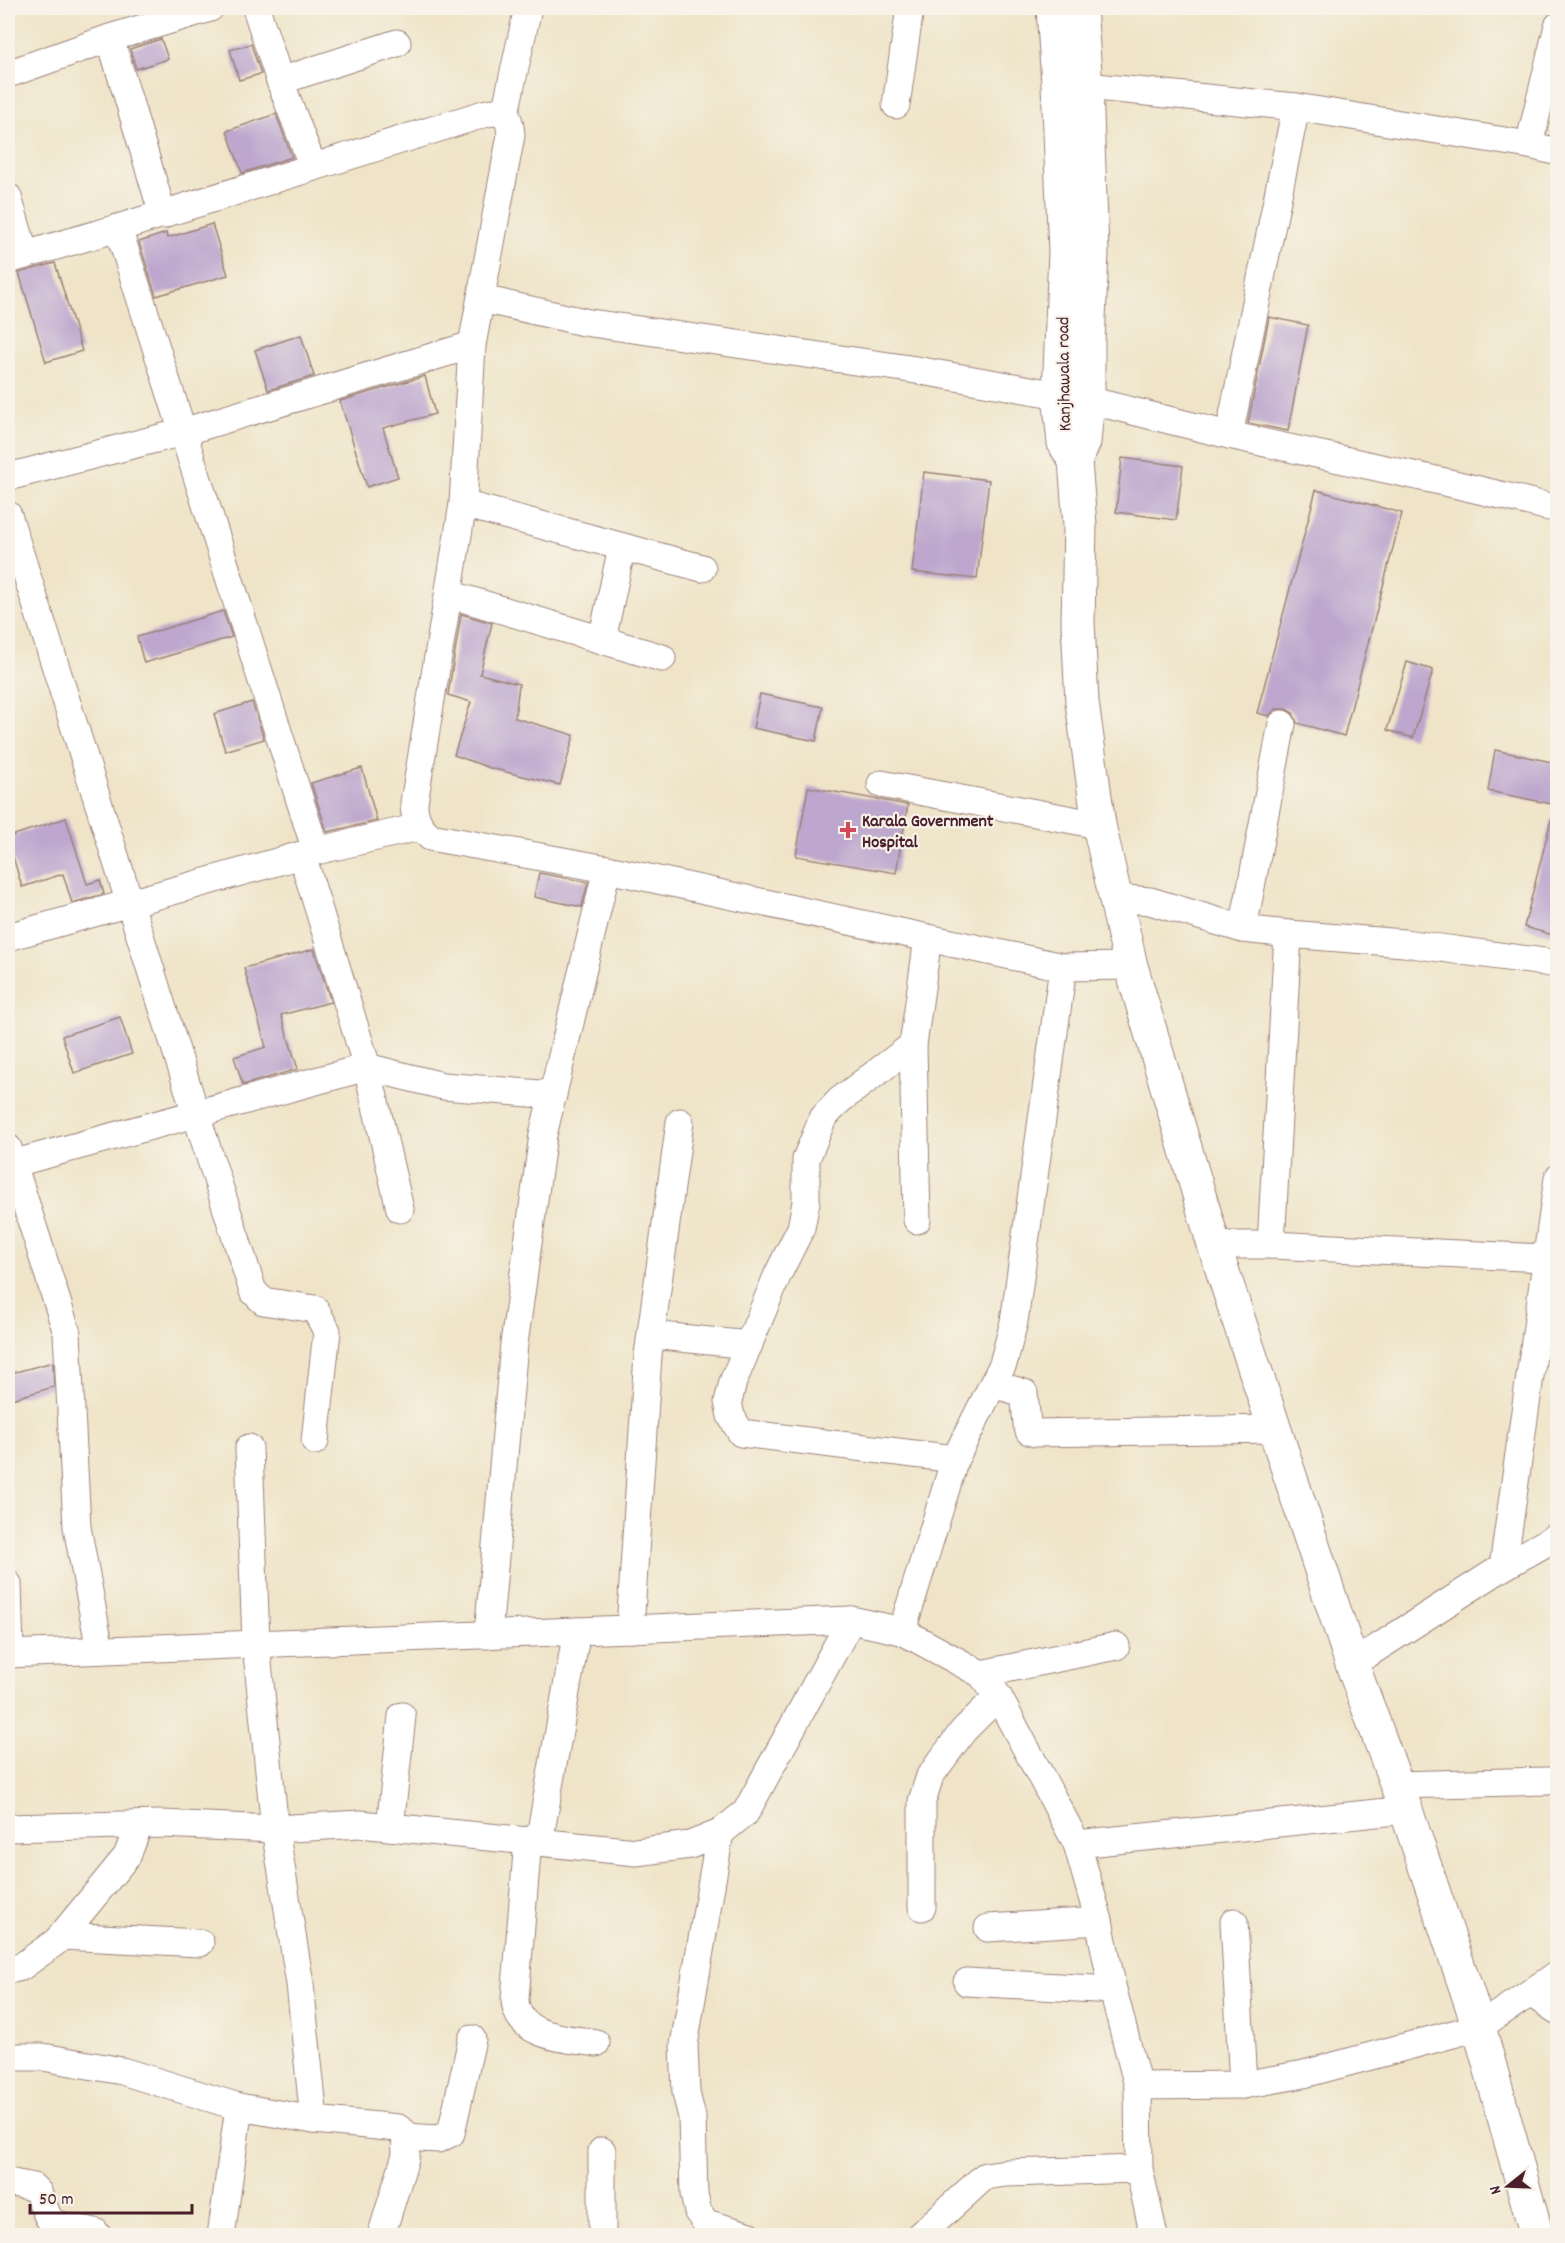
<svg xmlns="http://www.w3.org/2000/svg" width="1565" height="2243" viewBox="0 0 1565 2243" font-family="Dekko,sans-serif">
  <style>
    .building { fill: #bda7ce }
    .lines { fill: none; stroke-linecap: round; stroke-linejoin: round }
    .minor-casing { stroke: #9c827a; stroke-width: 29 }
    .major-casing { stroke: #9c827a; stroke-width: 35 }
    .minor { stroke: #fff; stroke-width: 27 }
    .major { stroke: #fff; stroke-width: 33 }
    .poi-dot { fill: #d1495b; stroke: #f7f3e8; stroke-width: 2 }
    .labels { text-anchor: middle; stroke-width: 4.5; stroke-linejoin: round; paint-order: stroke }
    .street-label { font-size: 18px; fill: #4a1f2b; stroke: #f7f3e8 }
    .poi-label { font-size: 18px; font-weight: bold; fill: #4a1f2b; stroke: #f7f3e8; text-anchor: start }
  </style>
  <rect width="100%" height="100%" fill="#f7f3e8"/>
  <filter id="ink" filterUnits="userSpaceOnUse"><feTurbulence type="fractalNoise" baseFrequency=".0167" numOctaves="2"/><feDisplacementMap in="SourceGraphic" scale="12" xChannelSelector="R" yChannelSelector="G"/><feConvolveMatrix kernelMatrix="1 2 1 2 8 2 1 2 1" color-interpolation-filters="sRGB"/></filter>
  <filter id="wash" filterUnits="userSpaceOnUse"><feTurbulence type="fractalNoise" baseFrequency=".008" numOctaves="4" result="noise"/><feDisplacementMap in="SourceGraphic" scale="24" xChannelSelector="R" yChannelSelector="G"/><feGaussianBlur stdDeviation="1.35" result="paint"/><feColorMatrix in="noise" values="0 0 0 0 0 0 0 0 0 0 0 0 0 0 0 0 0 1.4 0 .05"/><feComposite in="paint" operator="in"/></filter>
  <g filter="url(#wash)">
    <rect width="100%" height="100%" fill="#efe4c8"/>
    <g id="blocks">
      <g class="building">
        <polygon points="161,39 168,59 136,69 130,49"/>
        <polygon points="251,44 261,74 239,80 230,50"/>
        <polygon points="276,114 292,157 242,173 227,131"/>
        <polygon points="212,224 228,275 156,296 139,242 166,233 167,238"/>
        <polygon points="55,263 82,351 46,362 19,273"/>
        <polygon points="1269,317 1308,325 1288,431 1248,423"/>
        <polygon points="301,335 314,376 268,390 255,350"/>
        <polygon points="425,376 435,414 383,428 398,477 367,487 340,401"/>
        <polygon points="1122,458 1183,466 1176,520 1116,512"/>
        <polygon points="924,472 989,480 977,579 912,572"/>
        <polygon points="1316,490 1402,513 1344,736 1297,723 1293,713 1286,709 1276,709 1269,716 1257,713"/>
        <polygon points="223,611 232,637 144,663 137,637"/>
        <polygon points="461,614 492,623 480,674 519,684 515,718 574,735 560,785 490,768 454,755 471,702 448,695"/>
        <polygon points="1407,662 1433,670 1413,738 1387,730"/>
        <polygon points="760,694 823,707 816,741 753,728"/>
        <polygon points="252,702 264,739 225,751 214,714"/>
        <polygon points="1495,750 1557,763 1557,805 1488,791"/>
        <polygon points="362,768 377,821 327,832 311,783"/>
        <polygon points="808,787 908,805 896,873 796,856"/>
        <polygon points="66,818 87,884 100,880 104,894 72,903 63,874 22,887 8,840 8,837"/>
        <polygon points="1551,820 1557,821 1557,936 1524,927"/>
        <polygon points="539,873 588,882 582,907 534,897"/>
        <polygon points="314,949 331,1002 281,1015 298,1069 243,1085 234,1057 266,1047 244,968"/>
        <polygon points="120,1017 132,1054 74,1073 62,1036"/>
        <polygon points="53,1362 54,1387 8,1400 8,1374"/>
      </g>
    </g>
  </g>
  <g filter="url(#ink)">
    <use href="#blocks" fill-opacity="0" stroke="#9c827a" stroke-width="1.5"/>
    <g class="lines">
      <defs>
        <g id="minor">
          <polyline points="256,8 280,81 313,167"/>
          <polyline points="110,38 163,215"/>
          <polyline points="8,74 110,38 210,8"/>
          <polyline points="280,81 397,43"/>
          <polyline points="1066,84 1296,107 1529,145 1558,152"/>
          <polyline points="896,105 910,8"/>
          <polyline points="505,113 528,8"/>
          <polyline points="1529,145 1558,26"/>
          <polyline points="8,197 25,255"/>
          <polyline points="118,228 316,851"/>
          <path d="M 8,260 L 118,228 L 487,113 C 507,109 509,116 511,135 L 472,345 L 463,504 L 414,803 C 414,818 419,826 430,837 L 607,869 L 1063,967 L 1131,966"/>
          <polyline points="482,299 584,322 910,369 1088,400 1229,435 1454,484 1558,509"/>
          <polyline points="1229,435 1296,107"/>
          <polyline points="8,477 183,432 472,345"/>
          <polyline points="463,504 702,568"/>
          <polyline points="8,515 196,1114 253,1291 263,1301 315,1309 327,1331 315,1441"/>
          <polyline points="449,594 662,658"/>
          <polyline points="602,640 622,547"/>
          <polyline points="1282,724 1243,929 1288,934"/>
          <polyline points="881,784 1099,825"/>
          <polyline points="302,855 367,1067 400,1209"/>
          <polyline points="1115,898 1150,901 1243,929"/>
          <polyline points="8,937 316,851 419,827"/>
          <polyline points="913,1045 840,1100 823,1118 806,1159 806,1202 801,1228 778,1274 733,1382 728,1402 731,1416 741,1433 955,1459"/>
          <polyline points="8,1148 67,1333 77,1527 100,1650"/>
          <polyline points="8,1165 367,1067 443,1086 553,1095"/>
          <polyline points="917,1220 913,1045 928,938"/>
          <polyline points="1214,1245 1271,1245 1545,1258"/>
          <polyline points="1271,1245 1288,934 1404,943 1558,964"/>
          <polyline points="651,1335 749,1345"/>
          <polyline points="993,1384 1024,1393 1027,1424 1029,1431 1035,1433 1275,1429"/>
          <polyline points="1503,1567 1558,1178"/>
          <polyline points="8,1584 10,1654"/>
          <polyline points="630,1629 648,1355 680,1122"/>
          <polyline points="902,1631 955,1459 1003,1364 1014,1322 1063,967"/>
          <polyline points="488,1635 514,1344 543,1135 607,869"/>
          <polyline points="8,1654 851,1620 902,1631 981,1674 998,1696 1077,1844 1099,1921 1113,1990 1138,2086 1139,2169 1154,2236"/>
          <polyline points="1352,1664 1503,1567 1558,1536"/>
          <polyline points="981,1674 1116,1646"/>
          <polyline points="1397,1785 1547,1781"/>
          <polyline points="390,1827 402,1716"/>
          <polyline points="8,1828 161,1824 275,1829 360,1824 636,1852 690,1845 720,1833 746,1812 851,1620"/>
          <polyline points="720,1833 684,2045 686,2093 692,2117 694,2194 698,2212 706,2223 750,2236"/>
          <path d="M 528,1840 L 515,1999 C 516,2038 567,2038 596,2043"/>
          <polyline points="539,1842 577,1631"/>
          <polyline points="1077,1844 1406,1810"/>
          <polyline points="922,1907 922,1801 930,1776 963,1731 998,1696"/>
          <polyline points="1234,1922 1243,2085"/>
          <polyline points="988,1928 1099,1921"/>
          <polyline points="61,1936 200,1943"/>
          <polyline points="8,1970 21,1967 57,1941 127,1856 139,1825"/>
          <polyline points="967,1982 1113,1990"/>
          <polyline points="1530,1993 1558,1974"/>
          <polyline points="8,2057 43,2057 122,2071 239,2107 314,2120 300,1984 275,1829 256,1644 249,1448"/>
          <polyline points="1138,2086 1243,2085 1304,2074 1479,2027 1530,1993 1558,2011"/>
          <polyline points="314,2120 398,2128 405,2133 406,2155 381,2236"/>
          <polyline points="406,2137 438,2139 451,2133 472,2039"/>
          <polyline points="602,2151 602,2236"/>
          <polyline points="8,2182 33,2187 38,2192 48,2217 55,2224 95,2232 98,2236"/>
          <polyline points="221,2236 239,2107"/>
          <polyline points="919,2236 985,2176 1006,2173 1139,2169"/>
        </g>
        <g id="major">
          <polyline points="1053,8 1058,84 1065,252 1059,395 1064,443 1075,461 1080,525 1078,623 1082,702 1099,825 1131,966 1214,1245 1352,1664 1406,1810 1479,2027 1537,2236"/>
          <polyline points="1075,461 1084,442 1088,400 1088,342 1092,252 1086,86 1080,8"/>
        </g>
      </defs>
      <use href="#minor" class="minor-casing"/>
      <use href="#major" class="major-casing"/>
      <use href="#minor" class="minor"/>
      <use href="#major" class="major"/>
    </g>
  </g>
  <path class="poi-dot" d="M845 821h6v6h6v6h-6v6h-6v-6h-6v-6h6z"/>
  <g class="labels">
    <g class="street-label">
      <text transform="translate(1063 374) rotate(-91)" y="6">Kanjhawala road</text>
    </g>
    <g class="poi-label">
      <text x="862" y="826">Karala Government<tspan x="862" dy="21">Hospital</tspan></text>
    </g>
  </g>
  <rect width="1565" height="2243" fill="none" stroke="#f7f3e8" stroke-width="30"/>
  <g transform="translate(1508 2186) rotate(252)" stroke="#f7f3e8" stroke-width="4.5" paint-order="stroke">
  <path d="M0-4.5L10 22L0 15L-10 22Z" fill="#4a1f2b"/>
  <text y="-9" font-size="16" font-weight="bold" text-anchor="middle" fill="#4a1f2b">N</text>
  </g>
  <path d="M30 2204v9h162v-9" fill="none" stroke="#4a1f2b" stroke-width="3"/>
  <text x="39" y="2204" font-size="18" fill="#4a1f2b" stroke="#f7f3e8" stroke-width="4.5" paint-order="stroke">50 m</text>
</svg>
